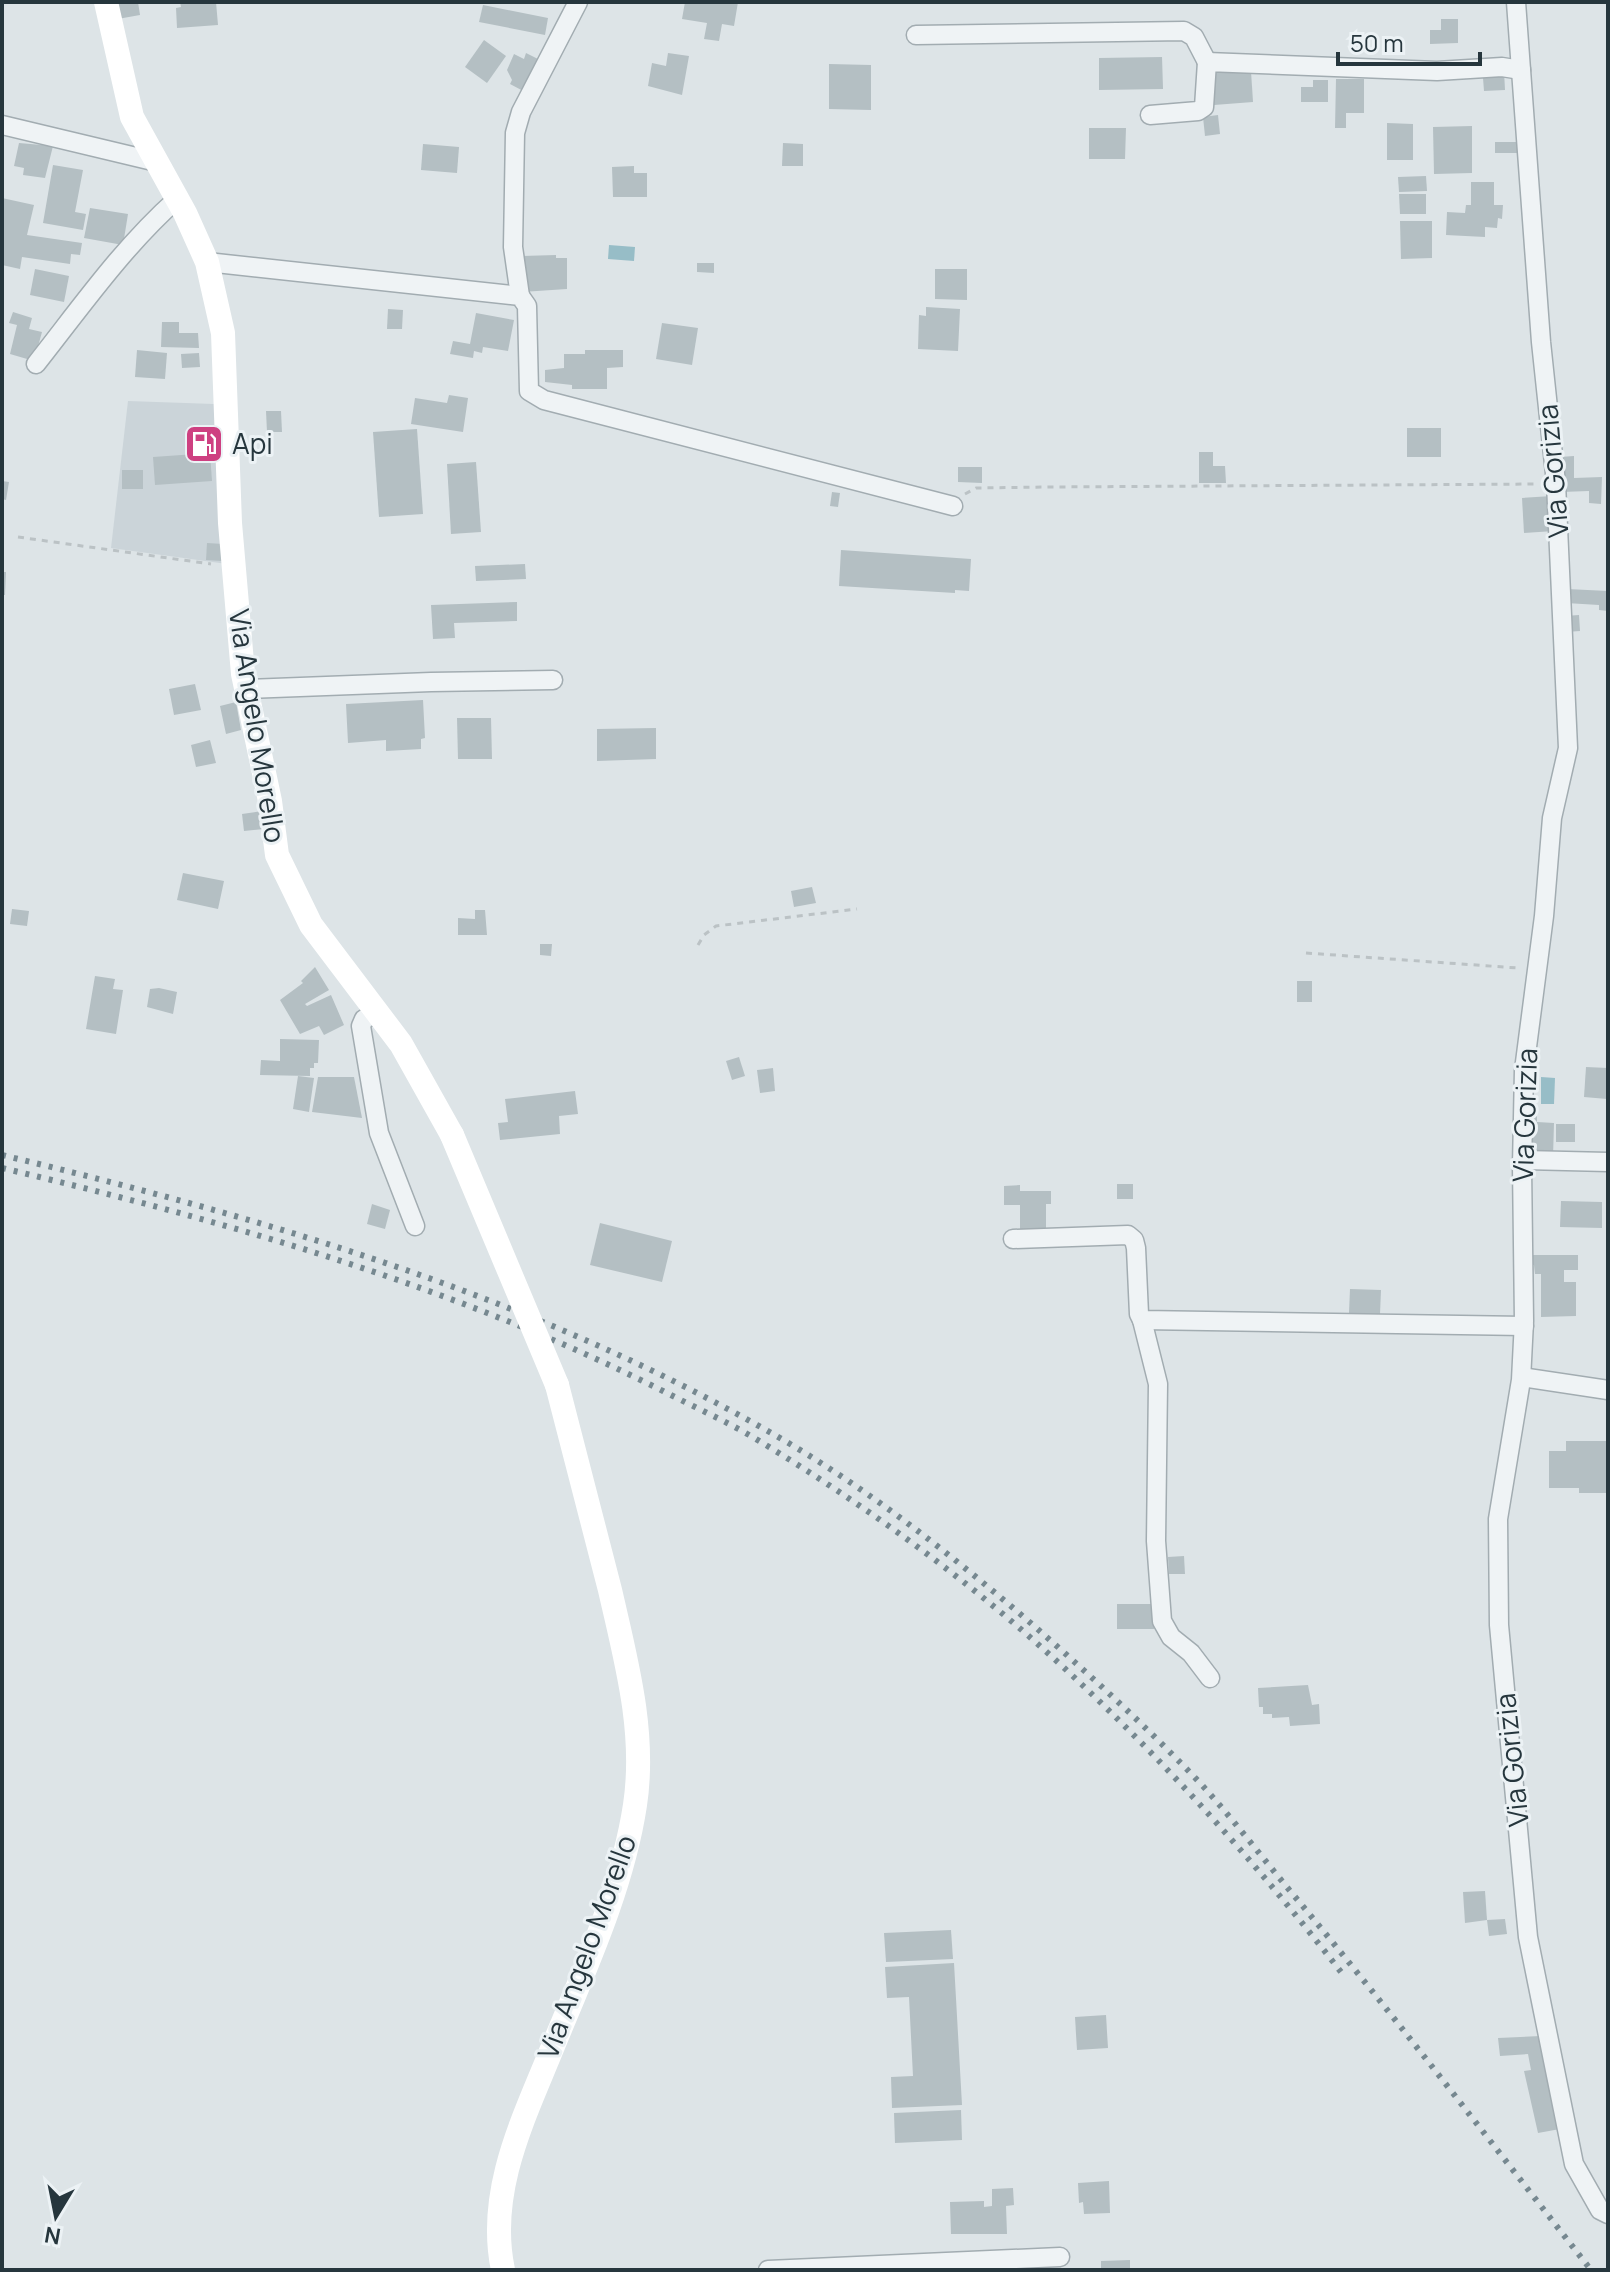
<svg xmlns="http://www.w3.org/2000/svg" width="1610" height="2272" viewBox="0 0 1610 2272" font-family="Manrope,sans-serif">
  <style>
    .built { fill: #cbd4d9 }
    .water { fill: #97bdc7 }
    .building { fill: #b4bfc3 }
    .lines { fill: none; stroke-linecap: round; stroke-linejoin: round }
    .street-casing { stroke: #a2acb1; stroke-width: 21 }
    .path { stroke: #bbc2c5; stroke-width: 3; stroke-dasharray: 6 6; stroke-linecap: butt }
    .street { stroke: #eff3f5; stroke-width: 18 }
    .secondary { stroke: #fff; stroke-width: 24 }
    .rail { stroke: #768890; stroke-width: 6; stroke-dasharray: 4 8; stroke-linecap: butt }
    .secondary-bridge { stroke: #fff; stroke-width: 24 }
    .labels { text-anchor: middle; stroke-width: 6; stroke-linejoin: round; paint-order: stroke }
    .poi-label { font-size: 28px; fill: #26363d; stroke: #ecf2f5; text-anchor: start }
    .street-label { font-size: 28px; fill: #26363d; stroke: #ecf2f5 }
  </style>
  <rect width="100%" height="100%" fill="#dde4e7"/>
  <polygon class="built" points="128,401 214,404 227,564 111,548"/>
  <g class="water">
    <polygon points="609,245 635,247 634,261 608,259"/>
    <polygon points="1541,1077 1555,1078 1554,1104 1541,1104"/>
  </g>
  <g class="building">
    <polygon points="109,2 138,2 140,15 112,20"/>
    <polygon points="180,2 216,2 218,25 177,28 176,8 181,7"/>
    <polygon points="685,2 738,2 734,26 722,24 719,41 704,39 707,23 682,19"/>
    <polygon points="483,5 548,18 545,35 479,22"/>
    <polygon points="1441,19 1458,19 1458,43 1430,44 1430,30 1441,30"/>
    <polygon points="484,40 506,56 487,83 465,67"/>
    <polygon points="526,53 542,61 527,93 510,84 512,80 507,70 514,54 524,59"/>
    <polygon points="668,53 689,56 682,95 648,86 652,63 666,66"/>
    <polygon points="1162,57 1163,89 1099,90 1099,58"/>
    <polygon points="829,64 871,65 871,110 829,109"/>
    <polygon points="1251,71 1253,102 1214,105 1212,73"/>
    <polygon points="1492,71 1504,71 1505,90 1484,91 1483,78 1492,78"/>
    <polygon points="1336,79 1364,79 1364,113 1346,113 1346,128 1335,128"/>
    <polygon points="1313,80 1328,80 1328,102 1301,102 1301,87 1313,87"/>
    <polygon points="1218,115 1220,134 1205,136 1203,117"/>
    <polygon points="1387,123 1413,124 1413,160 1387,160"/>
    <polygon points="1472,126 1472,173 1434,174 1433,127"/>
    <polygon points="1089,128 1126,128 1125,159 1089,159"/>
    <rect x="1495" y="142" width="23" height="11"/>
    <polygon points="19,143 53,146 45,178 23,175 24,168 14,166"/>
    <polygon points="783,143 803,144 803,166 782,166"/>
    <polygon points="423,144 459,147 457,173 421,170"/>
    <polygon points="53,165 83,170 75,212 86,214 83,230 43,223"/>
    <polygon points="634,166 634,173 647,173 647,197 613,197 612,167"/>
    <polygon points="1426,176 1427,191 1399,192 1398,177"/>
    <polygon points="1471,182 1494,182 1494,205 1503,205 1502,219 1498,218 1497,228 1485,227 1485,237 1446,235 1447,212 1465,213 1466,205 1471,205"/>
    <polygon points="1399,194 1426,194 1426,214 1400,214"/>
    <polygon points="2,198 34,205 27,235 82,243 80,255 71,254 70,264 22,257 20,269 2,265"/>
    <polygon points="90,208 128,214 123,245 84,238"/>
    <polygon points="1400,221 1432,221 1432,258 1401,259"/>
    <polygon points="556,255 556,258 567,258 567,289 522,292 522,256"/>
    <polygon points="697,263 714,263 714,273 697,272"/>
    <polygon points="35,269 69,276 64,302 30,295"/>
    <polygon points="935,269 967,269 967,300 935,299"/>
    <polygon points="926,307 960,309 958,351 918,349 919,315 926,316"/>
    <polygon points="388,309 403,310 402,329 387,329"/>
    <polygon points="13,312 32,318 29,329 42,332 34,361 10,354 17,325 9,323"/>
    <polygon points="476,313 514,320 508,351 483,347 482,353 474,351 473,358 450,354 453,341 470,344"/>
    <polygon points="162,322 179,322 179,333 198,333 199,348 161,347"/>
    <polygon points="662,323 698,328 692,365 656,359"/>
    <polygon points="137,350 167,353 165,379 135,377"/>
    <polygon points="585,350 623,350 623,367 607,368 607,389 572,389 572,385 545,382 545,370 564,368 564,354 585,354"/>
    <polygon points="199,353 200,367 182,368 181,354"/>
    <polygon points="449,395 468,398 463,432 411,424 415,398 447,403"/>
    <polygon points="266,411 281,411 282,432 267,432"/>
    <rect x="1407" y="428" width="34" height="29"/>
    <polygon points="417,429 423,514 379,517 373,432"/>
    <polygon points="1199,452 1213,452 1213,466 1225,466 1226,483 1199,483"/>
    <polygon points="210,453 212,481 155,485 153,457"/>
    <polygon points="1574,456 1574,478 1602,477 1601,504 1589,503 1589,491 1561,492 1560,457"/>
    <polygon points="476,462 481,532 451,534 447,464"/>
    <polygon points="958,467 982,467 982,483 958,482"/>
    <rect x="122" y="470" width="21" height="19"/>
    <polygon points="2,481 9,482 6,500 2,499"/>
    <polygon points="832,492 840,493 838,507 830,506"/>
    <polygon points="1552,496 1554,531 1524,533 1522,498"/>
    <polygon points="207,543 223,544 222,561 206,560"/>
    <polygon points="841,550 971,559 969,591 955,590 955,593 839,586"/>
    <polygon points="525,564 526,579 476,581 475,566"/>
    <polygon points="2,572 6,572 5,595 2,595"/>
    <polygon points="1567,589 1608,591 1608,611 1599,610 1599,605 1566,603"/>
    <polygon points="517,602 517,621 454,623 455,638 433,639 431,605"/>
    <polygon points="1579,615 1580,631 1566,632 1565,616"/>
    <polygon points="195,684 201,710 174,715 169,689"/>
    <polygon points="423,700 425,738 421,739 421,749 386,751 386,740 348,743 346,704"/>
    <polygon points="236,702 241,730 226,734 220,706"/>
    <polygon points="457,718 491,718 492,759 458,759"/>
    <polygon points="656,728 656,759 597,761 597,729"/>
    <polygon points="210,740 216,763 196,767 191,745"/>
    <polygon points="262,811 264,829 244,831 242,814"/>
    <polygon points="183,873 224,881 218,909 177,900"/>
    <polygon points="812,887 816,903 794,907 791,891"/>
    <polygon points="12,909 29,911 27,926 10,924"/>
    <polygon points="475,910 485,910 487,935 458,935 458,918 475,919"/>
    <polygon points="540,944 552,944 551,956 540,955"/>
    <polygon points="315,967 329,990 305,1004 307,1006 331,995 344,1025 324,1035 319,1026 300,1034 280,1000 303,983 301,981"/>
    <polygon points="95,976 115,979 113,989 123,990 116,1034 86,1029"/>
    <rect x="1297" y="981" width="15" height="21"/>
    <polygon points="159,988 177,992 173,1014 147,1007 150,989"/>
    <polygon points="280,1039 319,1040 318,1063 314,1063 314,1068 310,1068 310,1076 260,1075 261,1060 280,1061"/>
    <polygon points="739,1057 745,1076 732,1080 726,1061"/>
    <polygon points="1586,1067 1608,1068 1607,1099 1584,1097"/>
    <polygon points="773,1068 775,1091 760,1093 757,1070"/>
    <polygon points="298,1076 314,1078 309,1112 293,1109"/>
    <polygon points="318,1077 354,1077 362,1118 312,1112"/>
    <polygon points="575,1091 578,1114 559,1116 560,1134 500,1140 498,1123 508,1122 505,1099"/>
    <polygon points="1525,1111 1537,1112 1537,1122 1554,1123 1553,1157 1524,1157"/>
    <rect x="1556" y="1124" width="19" height="18"/>
    <rect x="1117" y="1184" width="16" height="15"/>
    <polygon points="1020,1185 1020,1191 1051,1191 1051,1204 1046,1204 1046,1231 1020,1231 1020,1205 1004,1205 1004,1186"/>
    <polygon points="1561,1201 1602,1202 1602,1228 1560,1227"/>
    <polygon points="372,1204 390,1210 385,1229 367,1224"/>
    <polygon points="600,1223 672,1241 662,1282 590,1265"/>
    <polygon points="1526,1255 1578,1255 1578,1270 1564,1270 1564,1282 1576,1282 1576,1316 1541,1317 1541,1274 1535,1274 1534,1265 1526,1265"/>
    <polygon points="1350,1289 1381,1290 1380,1314 1349,1313"/>
    <polygon points="1566,1441 1606,1441 1608,1493 1579,1493 1579,1488 1549,1488 1549,1451 1566,1451"/>
    <polygon points="1184,1556 1185,1574 1169,1574 1168,1557"/>
    <rect x="1117" y="1604" width="37" height="25"/>
    <polygon points="1308,1685 1312,1705 1319,1704 1320,1724 1290,1726 1289,1717 1272,1718 1272,1714 1263,1714 1263,1707 1259,1707 1258,1688"/>
    <polygon points="1485,1891 1487,1920 1465,1923 1463,1892"/>
    <polygon points="1505,1919 1507,1934 1489,1936 1487,1920"/>
    <polygon points="951,1930 953,1959 886,1962 884,1933"/>
    <polygon points="954,1963 962,2105 892,2108 891,2077 913,2076 909,1997 887,1998 885,1967"/>
    <polygon points="1106,2015 1108,2048 1077,2050 1075,2017"/>
    <polygon points="1541,2036 1560,2129 1538,2133 1524,2071 1531,2070 1528,2054 1500,2056 1498,2038"/>
    <polygon points="961,2110 962,2140 895,2143 894,2113"/>
    <polygon points="1109,2181 1110,2213 1084,2214 1083,2202 1079,2203 1078,2183"/>
    <polygon points="1013,2188 1014,2205 1006,2206 1007,2234 951,2234 950,2202 984,2201 984,2207 992,2206 992,2189"/>
    <polygon points="1130,2260 1130,2270 1101,2270 1101,2261"/>
  </g>
  <g class="lines">
    <defs>
      <g id="street">
        <polyline points="1516,2 1541,342 1556,483 1568,748 1552,818 1544,916 1524,1070 1522,1166 1524,1321 1521,1380 1498,1519 1499,1625 1528,1937 1574,2164 1600,2210 1608,2214"/>
        <polyline points="916,35 1184,31 1194,37 1207,62"/>
        <polyline points="1150,115 1198,111 1204,107 1207,62 1437,71 1502,67 1521,70"/>
        <polyline points="2,125 157,162"/>
        <polyline points="207,262 520,296 527,306 529,391 544,400 953,506"/>
        <polyline points="520,296 513,247 515,133 521,112 578,2"/>
        <path d="M 36,364 C 81,307 123,247 177,199"/>
        <polyline points="247,689 431,682 553,680"/>
        <polyline points="377,1013 364,1019 361,1026 379,1133 415,1226"/>
        <polyline points="1522,1160 1608,1162"/>
        <polyline points="1013,1239 1128,1235 1134,1240 1136,1248 1139,1314 1142,1320 1524,1326"/>
        <polyline points="1142,1320 1158,1384 1156,1541 1162,1621 1171,1637 1191,1653 1210,1678"/>
        <polyline points="1522,1377 1608,1390"/>
        <polyline points="768,2270 1060,2257"/>
      </g>
    </defs>
    <use href="#street" class="street-casing"/>
    <g class="path">
      <polyline points="965,494 976,488 1050,487 1536,484"/>
      <polyline points="18,537 211,564"/>
      <polyline points="698,945 704,935 716,926 857,909"/>
      <polyline points="1306,953 1518,968"/>
    </g>
    <use href="#street" class="street"/>
    <g class="secondary">
      <polyline points="106,2 132,117 185,213 207,262 223,333 230,523 243,674 270,801 277,855 311,925 401,1044 452,1135"/>
      <path d="M 503,2270 C 487,2194 521,2124 549,2056 C 582,1975 622,1891 635,1805 C 646,1732 626,1660 610,1590 C 593,1522 575,1454 557,1385"/>
    </g>
    <g class="rail">
      <path d="M 2,1155 C 263,1218 521,1293 757,1425 C 857,1480 946,1550 1033,1625 C 1091,1676 1148,1728 1201,1784 C 1232,1818 1261,1856 1291,1892 C 1394,2015 1492,2144 1591,2270"/>
      <path d="M 2,1168 C 229,1222 454,1286 663,1391 C 694,1407 726,1421 756,1439 C 870,1508 980,1588 1077,1680 C 1172,1769 1261,1869 1341,1972"/>
    </g>
    <polyline class="secondary-bridge" points="452,1135 557,1385"/>
  </g>
  <defs>
    <symbol id="fuel-square" viewBox="-11 -11 22 22"><rect x="-9" y="-9" width="18" height="18" rx="4" fill="#ce4081" stroke="#ecf2f5"/><path d="M-5.5-6h7V0h2V4h1.3V-2.5L3-4.5l.8-.8L6-3V5H2.5V1h-1V6h-7ZM-4.2-4.7v3.2H.2V-4.7Z" fill="#fff"/></symbol>
  </defs>
  <g fill-rule="evenodd">
    <use href="#fuel-square" x="182" y="422" width="44" height="44"/>
  </g>
  <g class="labels">
    <g class="poi-label">
      <text x="232" y="454">Api</text>
    </g>
    <g class="street-label">
      <text transform="translate(1553 471) rotate(-95)" y="10">Via Gorizia</text>
      <text transform="translate(257 726) rotate(81)" y="10">Via Angelo Morello</text>
      <text transform="translate(1525 1115) rotate(-88)" y="10">Via Gorizia</text>
      <text transform="translate(1512 1760) rotate(-96)" y="10">Via Gorizia</text>
      <text transform="translate(587 1947) rotate(-70)" y="10">Via Angelo Morello</text>
    </g>
  </g>
  <rect width="1610" height="2272" fill="none" stroke="#26363d" stroke-width="8"/>
  <g transform="translate(56 2216) rotate(190)" stroke="#ecf2f5" stroke-width="6" paint-order="stroke">
  <path d="M0-6L14 30L0 20L-14 30Z" fill="#26363d"/>
  <text y="-12" font-size="22" font-weight="bold" text-anchor="middle" fill="#26363d">N</text>
  </g>
  <path d="M1338 52v12h142v-12" fill="none" stroke="#26363d" stroke-width="4"/>
  <text x="1350" y="52" font-size="24" fill="#26363d" stroke="#ecf2f5" stroke-width="6" paint-order="stroke">50 m</text>
</svg>
